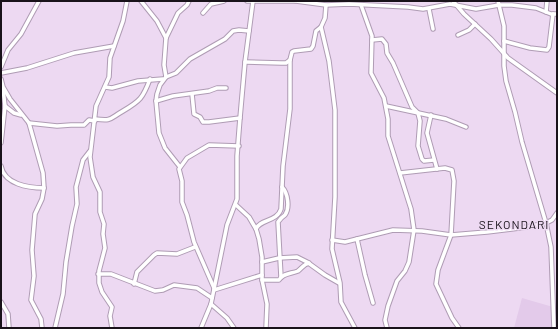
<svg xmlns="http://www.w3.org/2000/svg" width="558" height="329" viewBox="0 0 558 329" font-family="Barlow,sans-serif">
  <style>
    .built { fill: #e3caea }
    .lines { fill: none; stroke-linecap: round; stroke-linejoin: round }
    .minor-casing { stroke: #af9cb4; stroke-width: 5.5 }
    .minor { stroke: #fff; stroke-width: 3.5 }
    .labels { text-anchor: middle; stroke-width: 3; stroke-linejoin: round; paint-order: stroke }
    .quarter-label { font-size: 12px; letter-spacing: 1px; fill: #19121a; stroke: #edd9f2 }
  </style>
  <rect width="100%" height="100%" fill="#edd9f2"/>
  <polygon class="built" points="522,298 553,307 554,328 514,328"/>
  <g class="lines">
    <defs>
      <g id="minor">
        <polyline points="141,1 157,21 166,38"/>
        <polyline points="247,1 295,1"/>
        <polyline points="296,1 326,5 349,4 408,7 423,9 450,4 476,9 499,5 512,5 536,8 551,14 557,14"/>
        <polyline points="453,1 464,14 491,39 508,58 557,93"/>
        <polyline points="498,1 504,26 504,66 506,81 515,112 522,142 546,223 551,247 554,328"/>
        <polyline points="326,5 325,18 321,27 329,61 335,110 335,197 332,249 340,283 341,302 355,328"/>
        <polyline points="361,5 372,36 371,73 384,98 388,119 388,136 411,209 414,230 409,262 405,271 397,281 388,306 385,320 387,328"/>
        <polyline points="429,9 433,29"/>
        <polyline points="546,12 547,1"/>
        <polyline points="203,13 211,4 224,1"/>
        <polyline points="458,35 469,30 475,24"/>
        <polyline points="372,40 382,39 386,44 387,53 393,63 412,107 418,113 420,121 418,146 422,159 424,161 434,160"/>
        <polyline points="504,41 530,48 547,50 549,47 553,14"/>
        <polyline points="245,62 281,63 286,63 290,60"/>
        <polyline points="1,67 8,50 21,34 39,1"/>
        <polyline points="1,73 27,68 74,53 114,46"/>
        <polyline points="166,77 164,65 166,38 178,13 187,5 189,1"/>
        <polyline points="1,79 3,87 10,99 29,123 43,173 44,188 42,199 35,214 32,250 34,276 31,300 41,319 42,328"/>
        <polyline points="105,87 112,88 138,81 163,79"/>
        <polyline points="192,94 194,114 200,117 203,122 209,122 240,118"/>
        <polyline points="156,101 173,96 209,91 217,88 226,88"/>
        <polyline points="5,106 14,113 21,115"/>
        <polyline points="386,106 446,119 466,127"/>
        <polyline points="431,115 427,133 437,169"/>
        <path d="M 95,119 C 113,121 109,119 123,111 C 140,101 143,98 150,79"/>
        <polyline points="29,123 57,126 71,125 84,125 89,120 95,121"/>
        <polyline points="1,143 5,106 3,89"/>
        <path d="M 1,166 C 4,184 28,188 44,188"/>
        <polyline points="180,167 165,148 159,133 156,101 157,94 160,85 166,77 176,73 190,59 225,39 233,31 239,30 249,31"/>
        <polyline points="400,173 445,168 452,170 454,181 451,235 438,270 436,284 452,318 459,328"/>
        <polyline points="236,205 249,217 256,229 259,239 262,257 262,280 267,304 266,328"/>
        <path d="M 256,229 C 260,219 277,222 281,209 L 283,166 L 290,109 L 290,60 L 292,52 L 294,51 L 311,49 L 313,46 L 316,31 L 321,27"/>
        <polyline points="357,239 365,275 373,303"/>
        <polyline points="332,240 345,242 393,230 422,231 451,235 487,232 527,227 546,223 552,220 557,213"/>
        <polyline points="262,262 279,258 297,257 307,262 325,275 339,283"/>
        <polyline points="98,274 111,274 155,291 163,290 174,285 197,288 212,298"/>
        <path d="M 281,277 L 278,222 C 280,219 282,217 285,215 C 290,208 288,193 282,187"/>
        <path d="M 262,280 L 279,280 C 283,273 291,274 298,271 C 302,268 304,264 309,263"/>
        <polyline points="134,284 137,272 154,255 157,253 177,254 195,247"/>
        <polyline points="214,288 194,242 187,215 182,202 182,181 179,169 187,158 209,145 239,146"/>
        <polyline points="214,290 262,275"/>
        <polyline points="1,302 8,314 9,328"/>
        <polyline points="211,304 227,318 234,328"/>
        <polyline points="55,328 63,294 66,262 72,226 77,204 76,187 83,160 90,151"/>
        <polyline points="112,328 110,316 112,307 102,292 99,283 99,271 105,248 103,234 104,224 100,212 100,192 93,177 90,157 96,106 109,77 110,58 123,21 127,1"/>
        <polyline points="201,328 211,304 227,225 237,199 237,156 240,118 245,62 253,1"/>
      </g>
    </defs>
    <use href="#minor" class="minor-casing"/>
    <use href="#minor" class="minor"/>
  </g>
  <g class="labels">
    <g class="quarter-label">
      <text x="514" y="229">SEKONDARI</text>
    </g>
  </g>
  <rect width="558" height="329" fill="none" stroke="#19121a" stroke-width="4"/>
</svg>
